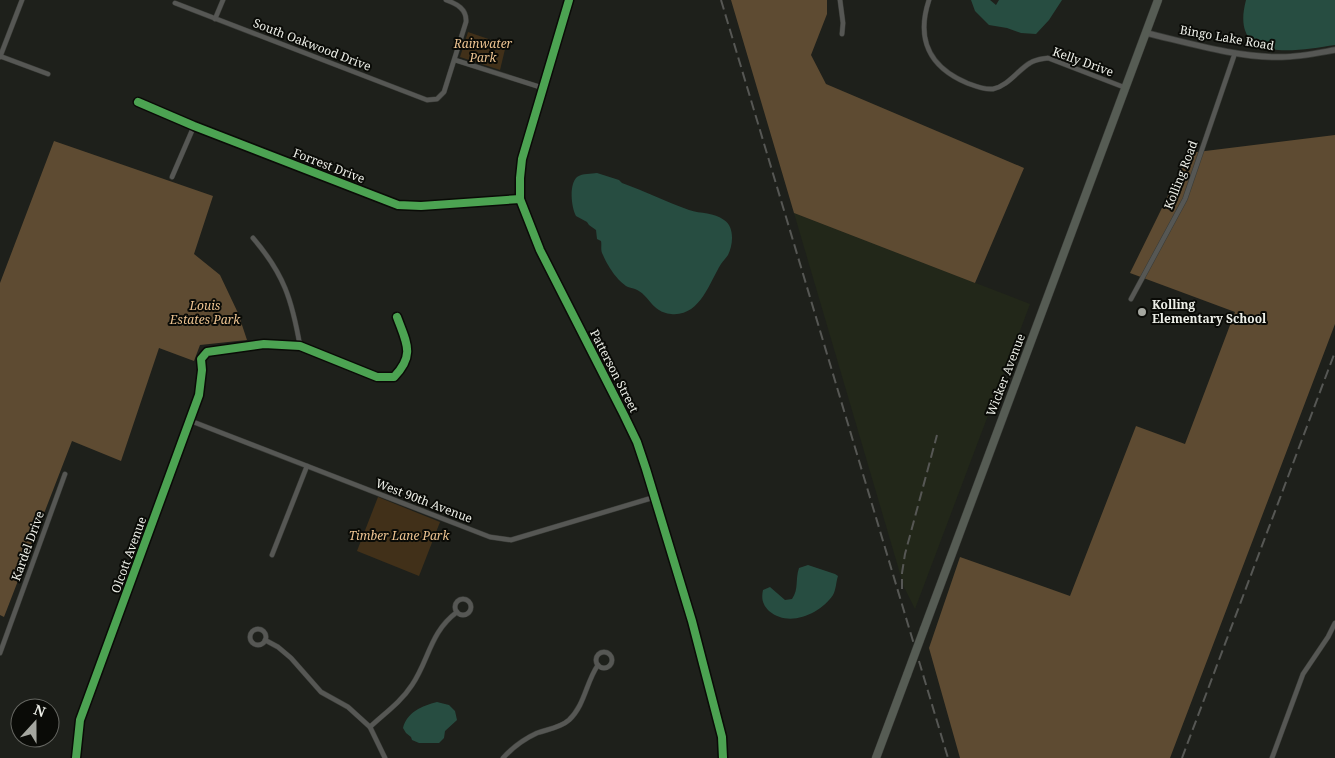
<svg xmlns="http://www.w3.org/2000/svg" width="1335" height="758" viewBox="0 0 1335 758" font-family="'Noto Serif',serif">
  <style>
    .built { fill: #222719 }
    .green { fill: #413019 }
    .forest { fill: #5e4b32 }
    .water { fill: #274d41 }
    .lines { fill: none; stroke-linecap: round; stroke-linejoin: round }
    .minor-casing { stroke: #393b37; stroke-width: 5.5 }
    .tertiary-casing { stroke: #393b37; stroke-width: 7 }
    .trunk-casing { stroke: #393b37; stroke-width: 9 }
    .minor { stroke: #565754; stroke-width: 4.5 }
    .tertiary { stroke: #565754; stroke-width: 5.5 }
    .trunk { stroke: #565c54; stroke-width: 8 }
    .rail { stroke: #565754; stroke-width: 2; stroke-dasharray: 10 5; stroke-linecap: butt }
    .trunk-bridge-casing { stroke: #393b37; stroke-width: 9; stroke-linecap: butt }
    .trunk-bridge { stroke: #565c54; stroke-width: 8 }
    .cycleway-casing { stroke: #0a0b07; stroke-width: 11 }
    .cycleway { stroke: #4ca352; stroke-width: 8 }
    .poi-dot { fill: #a5a7a0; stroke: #0a0b07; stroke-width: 2 }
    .labels { text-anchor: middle; stroke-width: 4; stroke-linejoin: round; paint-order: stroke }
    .street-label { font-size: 12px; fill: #edefe8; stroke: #0a0b07 }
    .park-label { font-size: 12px; font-style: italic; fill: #edc391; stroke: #0a0b07 }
    .poi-label { font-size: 12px; font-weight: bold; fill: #edefe8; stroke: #0a0b07; text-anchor: start }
  </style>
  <rect width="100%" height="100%" fill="#1e201b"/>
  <polygon class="built" points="794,213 1030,304 915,609 904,587"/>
  <g class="green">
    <polygon points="468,32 506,45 500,70 460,57"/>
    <polygon points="378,497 440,522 419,576 357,551"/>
  </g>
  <g class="forest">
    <polygon points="731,0 827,0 827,14 811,55 826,84 1024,168 975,283 794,213"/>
    <polygon points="1335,135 1335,324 1170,758 960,758 929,648 960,557 1070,596 1136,426 1185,444 1235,312 1130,273 1189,153"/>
    <polygon points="54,141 213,196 194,254 220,275 238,313 247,340 200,345 194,361 159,348 121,461 72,441 4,617 0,615 0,283"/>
  </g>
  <g class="water">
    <polygon points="971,0 990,0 996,5 999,0 1062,0 1049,20 1036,34 1021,33 1007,28 989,25 975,11"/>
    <path d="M 1246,0 L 1335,0 L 1335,45 C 1295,51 1229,64 1246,0 Z"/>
    <path d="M 597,173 L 619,180 L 622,183 C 645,191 666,202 689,210 C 701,214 714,212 724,220 C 735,227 733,245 728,255 C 726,258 723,261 721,264 C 709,283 700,317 671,314 C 651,312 650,295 635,289 C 633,288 630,288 628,287 C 618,282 607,265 603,255 C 600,250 602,246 601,241 L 597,239 L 596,230 L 589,225 L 587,222 L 576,216 C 571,207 569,184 577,177 C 583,173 591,174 597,173 Z"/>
    <path d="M 808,565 L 835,574 L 838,576 C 836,582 836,590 833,595 C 820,614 789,628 769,611 C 763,605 761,599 763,590 L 770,587 L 785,600 L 792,599 C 799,589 795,580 799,568 Z"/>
    <path d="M 437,702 L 449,705 L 455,711 L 457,720 L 445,731 L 444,738 L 439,743 L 419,743 L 412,740 L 411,737 L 406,733 L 403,728 C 407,712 422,706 437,702 Z"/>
  </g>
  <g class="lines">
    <defs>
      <g id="minor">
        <polyline points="840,0 843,23 842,34"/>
        <path d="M 929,0 C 916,39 929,67 967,83 C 975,86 984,90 993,89 C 1008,86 1018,70 1030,63 C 1036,59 1042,59 1048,58 L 1126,88"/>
        <path d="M 175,3 L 427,100 L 437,99 L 444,92 L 466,22 C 467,9 457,4 446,0"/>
        <polyline points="215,19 223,0"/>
        <polyline points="0,56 48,74"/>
        <polyline points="0,57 22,0"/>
        <polyline points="455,60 543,88"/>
        <polyline points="138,102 194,126 398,205 421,206 520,199"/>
        <polyline points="172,177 194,126"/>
        <path d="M 253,238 C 284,274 292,300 300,346"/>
        <polyline points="1131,299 1185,199 1235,53"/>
        <polyline points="191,421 490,537 511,540 655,497"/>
        <polyline points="272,555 307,466"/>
        <circle cx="463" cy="607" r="8"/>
        <circle cx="258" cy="637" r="8"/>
        <polyline points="265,640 278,647 291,658 321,692 348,707 370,727 385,758"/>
        <circle cx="604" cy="660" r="8"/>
        <polyline points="0,653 65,474"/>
        <path d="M 370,727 C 385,713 401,702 412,685 C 429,660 430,632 457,612"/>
        <path d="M 76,758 L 80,720 L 199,395 L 202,370 L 201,359 L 207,352 L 264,344 L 300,346 L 377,377 L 394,377 C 415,355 407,344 397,317"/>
        <path d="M 503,758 C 513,747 524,739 537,733 C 548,729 560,728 569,720 C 585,705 586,682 598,665"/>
        <polyline points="1272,758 1303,674 1328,637 1335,623"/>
      </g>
      <g id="tertiary">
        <polyline points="569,0 522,159 520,178 520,199 540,250 624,415 637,442 646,469 692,621 722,737 723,758"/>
        <path d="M 1146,33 C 1189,43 1238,58 1282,57 C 1299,57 1318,53 1335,50"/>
      </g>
      <g id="trunk">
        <polyline points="924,629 1158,0"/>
        <polyline points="876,758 907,675"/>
      </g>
    </defs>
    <use href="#minor" class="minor-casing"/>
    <use href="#tertiary" class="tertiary-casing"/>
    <use href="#trunk" class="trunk-casing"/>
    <use href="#minor" class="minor"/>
    <use href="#tertiary" class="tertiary"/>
    <use href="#trunk" class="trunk"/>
    <g class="rail">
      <polyline points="721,0 948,758"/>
      <polyline points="902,589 902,573 905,554 937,435"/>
      <polyline points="1182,758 1335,352"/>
    </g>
    <defs>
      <polyline id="trunk-bridge" points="907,675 924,629"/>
    </defs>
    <use href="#trunk-bridge" class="trunk-bridge-casing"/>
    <use href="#trunk-bridge" class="trunk-bridge"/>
    <defs>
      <g id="cycleway">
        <polyline points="569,0 522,159 520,178 520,199 540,250 624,415 637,442 646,469 692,621 722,737 723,758"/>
        <polyline points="138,102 194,126 398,205 421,206 520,199"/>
        <path d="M 76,758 L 80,720 L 199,395 L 202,370 L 201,359 L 207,352 L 264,344 L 300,346 L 377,377 L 394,377 C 415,355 407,344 397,317"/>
      </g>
    </defs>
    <use href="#cycleway" class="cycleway-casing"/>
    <use href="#cycleway" class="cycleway"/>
  </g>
  <circle class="poi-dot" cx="1142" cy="312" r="5"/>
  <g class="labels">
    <g class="street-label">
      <text transform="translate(1227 38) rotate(10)" y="4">Bingo Lake Road</text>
      <text transform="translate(312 45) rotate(21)" y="4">South Oakwood Drive</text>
      <text transform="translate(1083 62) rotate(20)" y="4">Kelly Drive</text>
      <text transform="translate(329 166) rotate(21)" y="4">Forrest Drive</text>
      <text transform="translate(1181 175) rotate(-69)" y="4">Kolling Road</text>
      <text transform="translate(614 371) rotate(63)" y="4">Patterson Street</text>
      <text transform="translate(1006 375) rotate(-69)" y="4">Wicker Avenue</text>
      <text transform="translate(424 501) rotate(21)" y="4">West 90th Avenue</text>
      <text transform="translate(28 546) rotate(-70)" y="4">Kardel Drive</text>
      <text transform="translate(129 555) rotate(-70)" y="4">Olcott Avenue</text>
    </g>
    <g class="park-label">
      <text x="483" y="48">Rainwater<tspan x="483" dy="14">Park</tspan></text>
      <text x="205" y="310">Louis<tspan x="205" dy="14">Estates Park</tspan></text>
      <text x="399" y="540">Timber Lane Park</text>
    </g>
    <g class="poi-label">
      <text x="1152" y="309">Kolling<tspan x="1152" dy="14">Elementary School</tspan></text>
    </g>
  </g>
  <g transform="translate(35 723) rotate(21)"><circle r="24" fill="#0a0b07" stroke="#656661"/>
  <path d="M0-4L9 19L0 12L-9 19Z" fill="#a5a7a0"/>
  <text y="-8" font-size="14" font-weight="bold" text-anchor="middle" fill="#edefe8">N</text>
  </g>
</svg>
